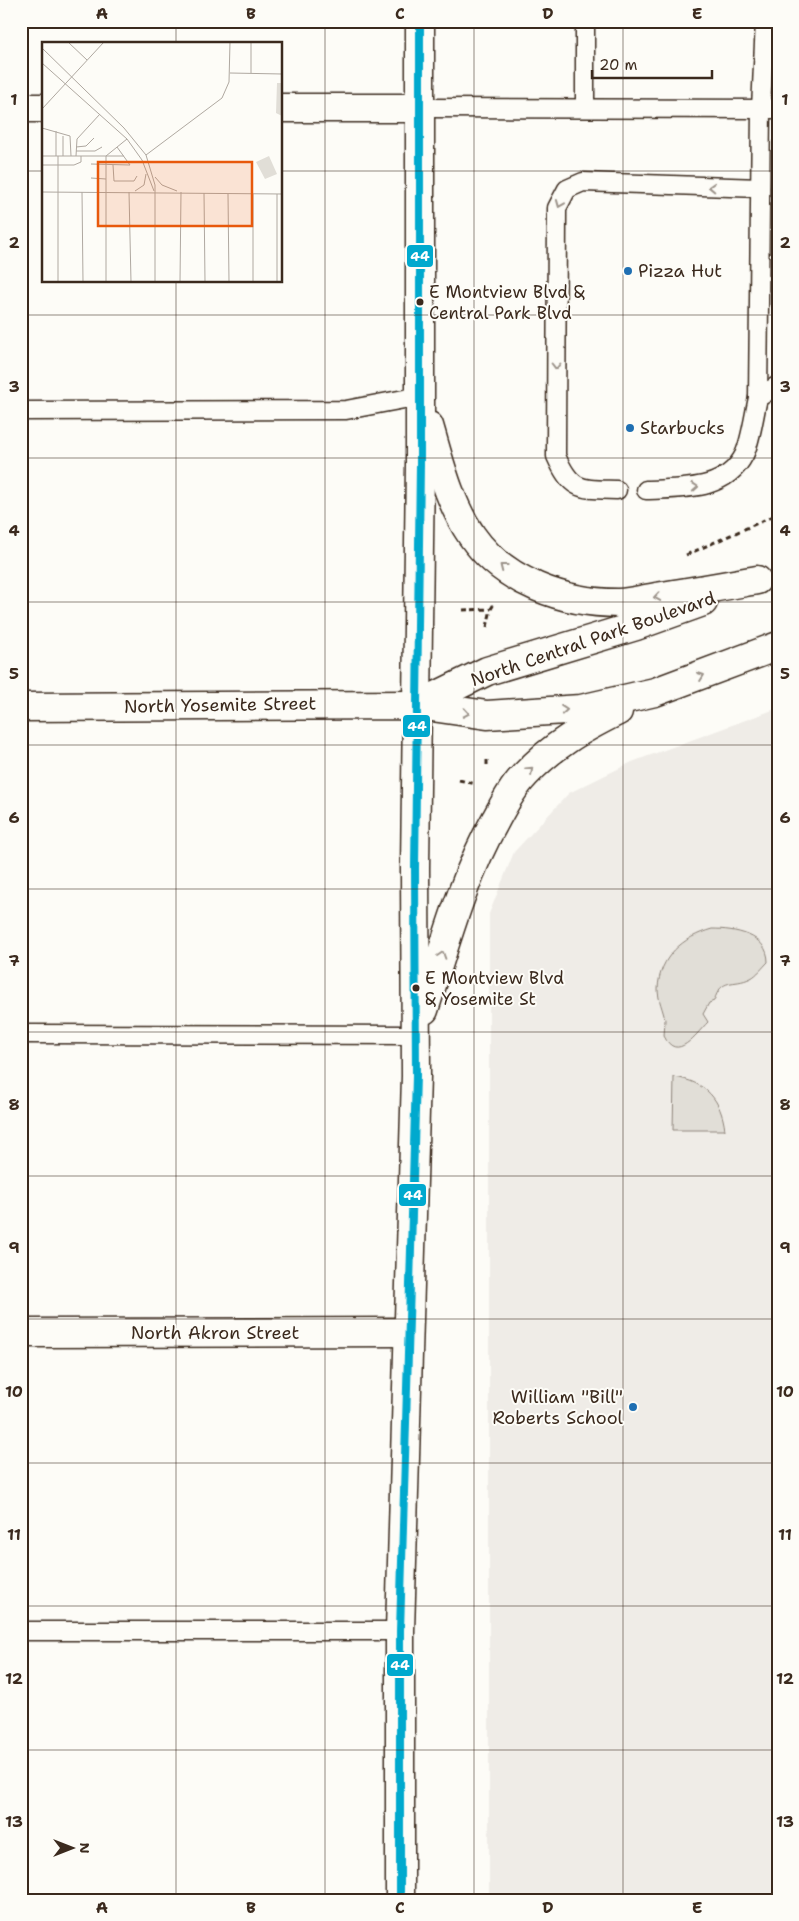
<svg xmlns="http://www.w3.org/2000/svg" width="799" height="1921" viewBox="0 0 799 1921" font-family="'Shantell Sans',sans-serif">
  <style>
    .built { fill: #efece7 }
    .green { fill: #e1ded7; stroke: #8e847a }
    .lines { fill: none; stroke-linecap: round; stroke-linejoin: round }
    .service-casing { stroke: #3b2a1e; stroke-width: 21 }
    .minor-casing { stroke: #3b2a1e; stroke-width: 31 }
    .secondary-casing { stroke: #3b2a1e; stroke-width: 31 }
    .path { stroke: #3b2a1e; stroke-width: 3; stroke-dasharray: 5 4; stroke-linecap: butt }
    .service { stroke: #fdfcf7; stroke-width: 18 }
    .minor { stroke: #fdfcf7; stroke-width: 28 }
    .secondary { stroke: #fdfcf7; stroke-width: 28 }
    .bus-1-casing { stroke: #fdfcf7; stroke-width: 11 }
    .bus-1 { stroke: #00a9ce; stroke-width: 8 }
    .oneway { stroke: #9c938a }
    .grid { fill: none; stroke: #3b2a1e; stroke-width: 1; stroke-opacity: 0.55 }
    .poi-dot { fill: #1f6fb2; stroke: #fdfcf7; stroke-width: 2 }
    .bus-dot { fill: #3b2a1e; stroke: #fdfcf7; stroke-width: 2 }
    .labels { text-anchor: middle; stroke-width: 4; stroke-linejoin: round; paint-order: stroke }
    .bus-label { font-size: 17px; fill: #3b2a1e; stroke: #fdfcf7; text-anchor: start }
    .poi-label { font-size: 18px; fill: #3b2a1e; stroke: #fdfcf7; text-anchor: start }
    .street-label { font-size: 18px; fill: #3b2a1e; stroke: #fdfcf7 }
    .inset-road { fill: none; stroke: #afa8a0; stroke-width: 1 }
    .view { fill: #e8590c; fill-opacity: 0.15; stroke: #e8590c; stroke-width: 2.5 }
    .inset-edge { fill: none; stroke: #3b2a1e; stroke-width: 2.5 }
    .line-badge { stroke: #fdfcf7; stroke-width: 2 }
    .badge-label { font-size: 14px; text-anchor: middle; font-weight: bold; fill: #fff }
    .neatline { fill: none; stroke: #3b2a1e; stroke-width: 2 }
    .grid-label { font-size: 16px; text-anchor: middle; font-weight: bold; fill: #3b2a1e }
  </style>
  <rect width="100%" height="100%" fill="#fdfcf7"/>
  <filter id="ink" filterUnits="userSpaceOnUse"><feTurbulence type="fractalNoise" baseFrequency=".02" numOctaves="2"/><feDisplacementMap in="SourceGraphic" scale="10" xChannelSelector="R" yChannelSelector="G"/><feConvolveMatrix kernelMatrix="1 2 1 2 8 2 1 2 1" color-interpolation-filters="sRGB"/></filter>
  <g filter="url(#ink)">
    <polygon class="built" points="778,708 778,1900 489,1900 489,914 514,852 569,793 632,762"/>
    <g class="green">
      <path d="M 712,929 C 734,929 768,934 768,962 C 763,967 757,975 751,978 C 733,987 722,976 714,1001 L 709,1003 L 703,1014 L 708,1022 C 696,1034 677,1063 664,1036 C 664,1031 665,1025 665,1020 C 663,1009 658,1000 658,989 C 659,957 683,937 712,929 Z"/>
      <path d="M 674,1077 C 706,1082 721,1099 725,1130 L 673,1130 Z"/>
    </g>
    <g class="lines">
      <defs>
        <g id="service">
          <polyline points="765,21 761,109 758,398 778,385"/>
          <polyline points="585,107 585,21"/>
          <polyline points="419,108 778,109"/>
          <polyline points="21,411 346,410 420,396"/>
          <path d="M 617,490 C 581,489 572,492 556,456 L 557,208 L 567,189 L 583,182 L 760,188"/>
          <path d="M 646,490 C 681,488 725,492 744,455 C 751,441 754,415 758,398"/>
          <polyline points="21,1034 416,1035"/>
          <polyline points="21,1631 400,1631"/>
        </g>
        <g id="minor">
          <polyline points="21,108 44,108"/>
          <polyline points="281,108 419,108"/>
          <polyline points="21,1333 408,1332"/>
        </g>
        <g id="secondary">
          <path d="M 429,426 C 440,463 449,503 472,536 C 504,582 564,603 618,603 C 630,603 644,599 656,597 C 690,592 723,586 757,580"/>
          <polyline points="418,705 487,671 636,626 703,602"/>
          <polyline points="21,707 418,705 487,715 581,709 655,692 778,646"/>
          <path d="M 424,1010 C 445,945 462,879 496,819 C 504,804 513,787 525,775 C 553,745 582,729 618,711"/>
          <polyline points="400,1900 400,1631 416,1076 415,868 420,464 420,21"/>
        </g>
      </defs>
      <use href="#service" class="service-casing"/>
      <use href="#minor" class="minor-casing"/>
      <use href="#secondary" class="secondary-casing"/>
      <g class="path">
        <polyline points="686,555 778,514"/>
        <polyline points="463,610 491,609"/>
        <polyline points="487,627 491,609 494,604"/>
        <polyline points="487,765 487,757"/>
        <polyline points="459,780 476,784"/>
      </g>
      <use href="#service" class="service"/>
      <use href="#minor" class="minor"/>
      <use href="#secondary" class="secondary"/>
      <defs>
        <polyline id="bus-1" points="400,1900 400,1631 416,1076 415,868 420,464 420,21"/>
      </defs>
      <use href="#bus-1" class="bus-1-casing"/>
      <use href="#bus-1" class="bus-1"/>
    </g>
    <defs><path id="oneway-chevron" d="M-2-3.5L2.5 0L-2 3.5" fill="none" stroke-width="1.6" stroke-linecap="round" stroke-linejoin="round" transform="scale(1.25)"/></defs>
    <g class="oneway">
      <use href="#oneway-chevron" transform="translate(712 187) rotate(-178)"/>
      <use href="#oneway-chevron" transform="translate(560 204) rotate(112)"/>
      <use href="#oneway-chevron" transform="translate(556 366) rotate(90)"/>
      <use href="#oneway-chevron" transform="translate(695 487) rotate(-4)"/>
      <use href="#oneway-chevron" transform="translate(503 567) rotate(-142)"/>
      <use href="#oneway-chevron" transform="translate(657 597) rotate(171)"/>
      <use href="#oneway-chevron" transform="translate(701 676) rotate(-20)"/>
      <use href="#oneway-chevron" transform="translate(564 710) rotate(-5)"/>
      <use href="#oneway-chevron" transform="translate(466 713) rotate(10)"/>
      <use href="#oneway-chevron" transform="translate(530 770) rotate(-43)"/>
      <use href="#oneway-chevron" transform="translate(442 955) rotate(-72)"/>
    </g>
  </g>
  <path class="grid" d="M 176,21 L 176,44M 325,21 L 325,1900M 474,21 L 474,1900M 623,21 L 623,1900M 21,171 L 44,171M 281,171 L 778,171M 176,281 L 176,1900M 21,315 L 778,315M 21,458 L 778,458M 21,602 L 778,602M 21,745 L 778,745M 21,889 L 778,889M 21,1032 L 778,1032M 21,1176 L 778,1176M 21,1319 L 778,1319M 21,1463 L 778,1463M 21,1606 L 778,1606M 21,1750 L 778,1750"/>
  <g class="poi-dot">
    <circle cx="628" cy="271" r="5"/>
    <circle cx="630" cy="428" r="5"/>
    <circle cx="633" cy="1407" r="5"/>
  </g>
  <g class="bus-dot">
    <circle cx="420" cy="302" r="4.5"/>
    <circle cx="416" cy="988" r="4.5"/>
  </g>
  <g class="labels">
    <g class="bus-label">
      <text x="429" y="298">E Montview Blvd &amp;<tspan x="429" dy="21">Central Park Blvd</tspan></text>
      <text x="425" y="984">E Montview Blvd<tspan x="425" dy="21">&amp; Yosemite St</tspan></text>
    </g>
    <g class="poi-label">
      <text x="638" y="277">Pizza Hut</text>
      <text x="640" y="434">Starbucks</text>
      <text x="623" y="1403" text-anchor="end">William "Bill"<tspan x="623" dy="21">Roberts School</tspan></text>
    </g>
    <g class="street-label">
      <text transform="translate(593 639) rotate(-19)" y="6">North Central Park Boulevard</text>
      <text transform="translate(220 705) rotate(-1)" y="6">North Yosemite Street</text>
      <text x="215" y="1339">North Akron Street</text>
    </g>
  </g>
  <g transform="translate(42 42)">
    <rect width="240" height="240" fill="#fdfcf7"/>
    <path d="M 235,41 L 240,41 L 240,74 L 234,71 ZM 227,114 L 235,132 L 223,137 L 214,120 Z" fill="#e1ded7"/>
    <path class="inset-road" d="M 26,0 L 45,18M 0,6 L 82,86 L 104,113 L 113,143 L 113,240M 0,21 L 85,97 L 100,118 L 112,149M 188,31 L 240,32M 209,31 L 209,0M 0,67 L 62,0M 0,86 L 28,94 L 29,114M 14,89 L 14,114M 21,94 L 21,114M 34,105 L 44,104 L 52,96M 34,109 L 53,109 L 60,105M 104,113 L 180,56 L 187,40 L 188,0M 0,114 L 64,114 L 85,97M 16,114 L 16,240M 34,114 L 35,97 L 58,72M 49,122 L 88,123 L 75,105M 0,123 L 32,123 L 39,120 L 39,114M 71,123 L 72,139 L 92,139 L 95,134M 113,135 L 120,143 L 135,149M 49,136 L 64,137M 93,149 L 102,143 L 104,132M 0,150 L 240,152M 40,150 L 41,240M 87,150 L 89,240M 162,151 L 163,240M 186,152 L 187,240M 211,152 L 211,240M 64,240 L 64,114 L 82,114M 138,240 L 139,150M 235,240 L 235,152"/>
    <path class="view" d="M 56,120 L 210,120 L 210,184 L 56,184 Z"/>
    <rect width="240" height="240" class="inset-edge"/>
  </g>
  <g class="line-badge">
    <rect x="406" y="244" width="28" height="24" rx="5" fill="#00a9ce"/>
    <rect x="402" y="714" width="29" height="24" rx="5" fill="#00a9ce"/>
    <rect x="398" y="1183" width="29" height="24" rx="5" fill="#00a9ce"/>
    <rect x="386" y="1653" width="28" height="24" rx="5" fill="#00a9ce"/>
  </g>
  <g class="badge-label">
    <text x="420" y="261">44</text>
    <text x="417" y="731">44</text>
    <text x="413" y="1200">44</text>
    <text x="400" y="1670">44</text>
  </g>
  <rect width="799" height="1921" fill="none" stroke="#fdfcf7" stroke-width="55"/>
  <g transform="translate(72 1848) rotate(90)" stroke="#fdfcf7" stroke-width="4" paint-order="stroke">
  <path d="M0-4L9 19L0 12L-9 19Z" fill="#3b2a1e"/>
  <text y="-8" font-size="14" font-weight="bold" text-anchor="middle" fill="#3b2a1e">N</text>
  </g>
  <path d="M592 70v8h120v-8" fill="none" stroke="#3b2a1e" stroke-width="2.5"/>
  <text x="599" y="70" font-size="15" fill="#3b2a1e" stroke="#fdfcf7" stroke-width="4" paint-order="stroke">20 m</text>
  <rect x="28" y="28" width="744" height="1866" class="neatline"/>
  <g class="grid-label">
    <text x="102" y="19">A</text>
    <text x="251" y="19">B</text>
    <text x="400" y="19">C</text>
    <text x="548" y="19">D</text>
    <text x="697" y="19">E</text>
    <text x="14" y="105">1</text>
    <text x="785" y="105">1</text>
    <text x="14" y="248">2</text>
    <text x="785" y="248">2</text>
    <text x="14" y="392">3</text>
    <text x="785" y="392">3</text>
    <text x="14" y="536">4</text>
    <text x="785" y="536">4</text>
    <text x="14" y="679">5</text>
    <text x="785" y="679">5</text>
    <text x="14" y="823">6</text>
    <text x="785" y="823">6</text>
    <text x="14" y="966">7</text>
    <text x="785" y="966">7</text>
    <text x="14" y="1110">8</text>
    <text x="785" y="1110">8</text>
    <text x="14" y="1253">9</text>
    <text x="785" y="1253">9</text>
    <text x="14" y="1397">10</text>
    <text x="785" y="1397">10</text>
    <text x="14" y="1540">11</text>
    <text x="785" y="1540">11</text>
    <text x="14" y="1684">12</text>
    <text x="785" y="1684">12</text>
    <text x="14" y="1827">13</text>
    <text x="785" y="1827">13</text>
    <text x="102" y="1913">A</text>
    <text x="251" y="1913">B</text>
    <text x="400" y="1913">C</text>
    <text x="548" y="1913">D</text>
    <text x="697" y="1913">E</text>
  </g>
</svg>
